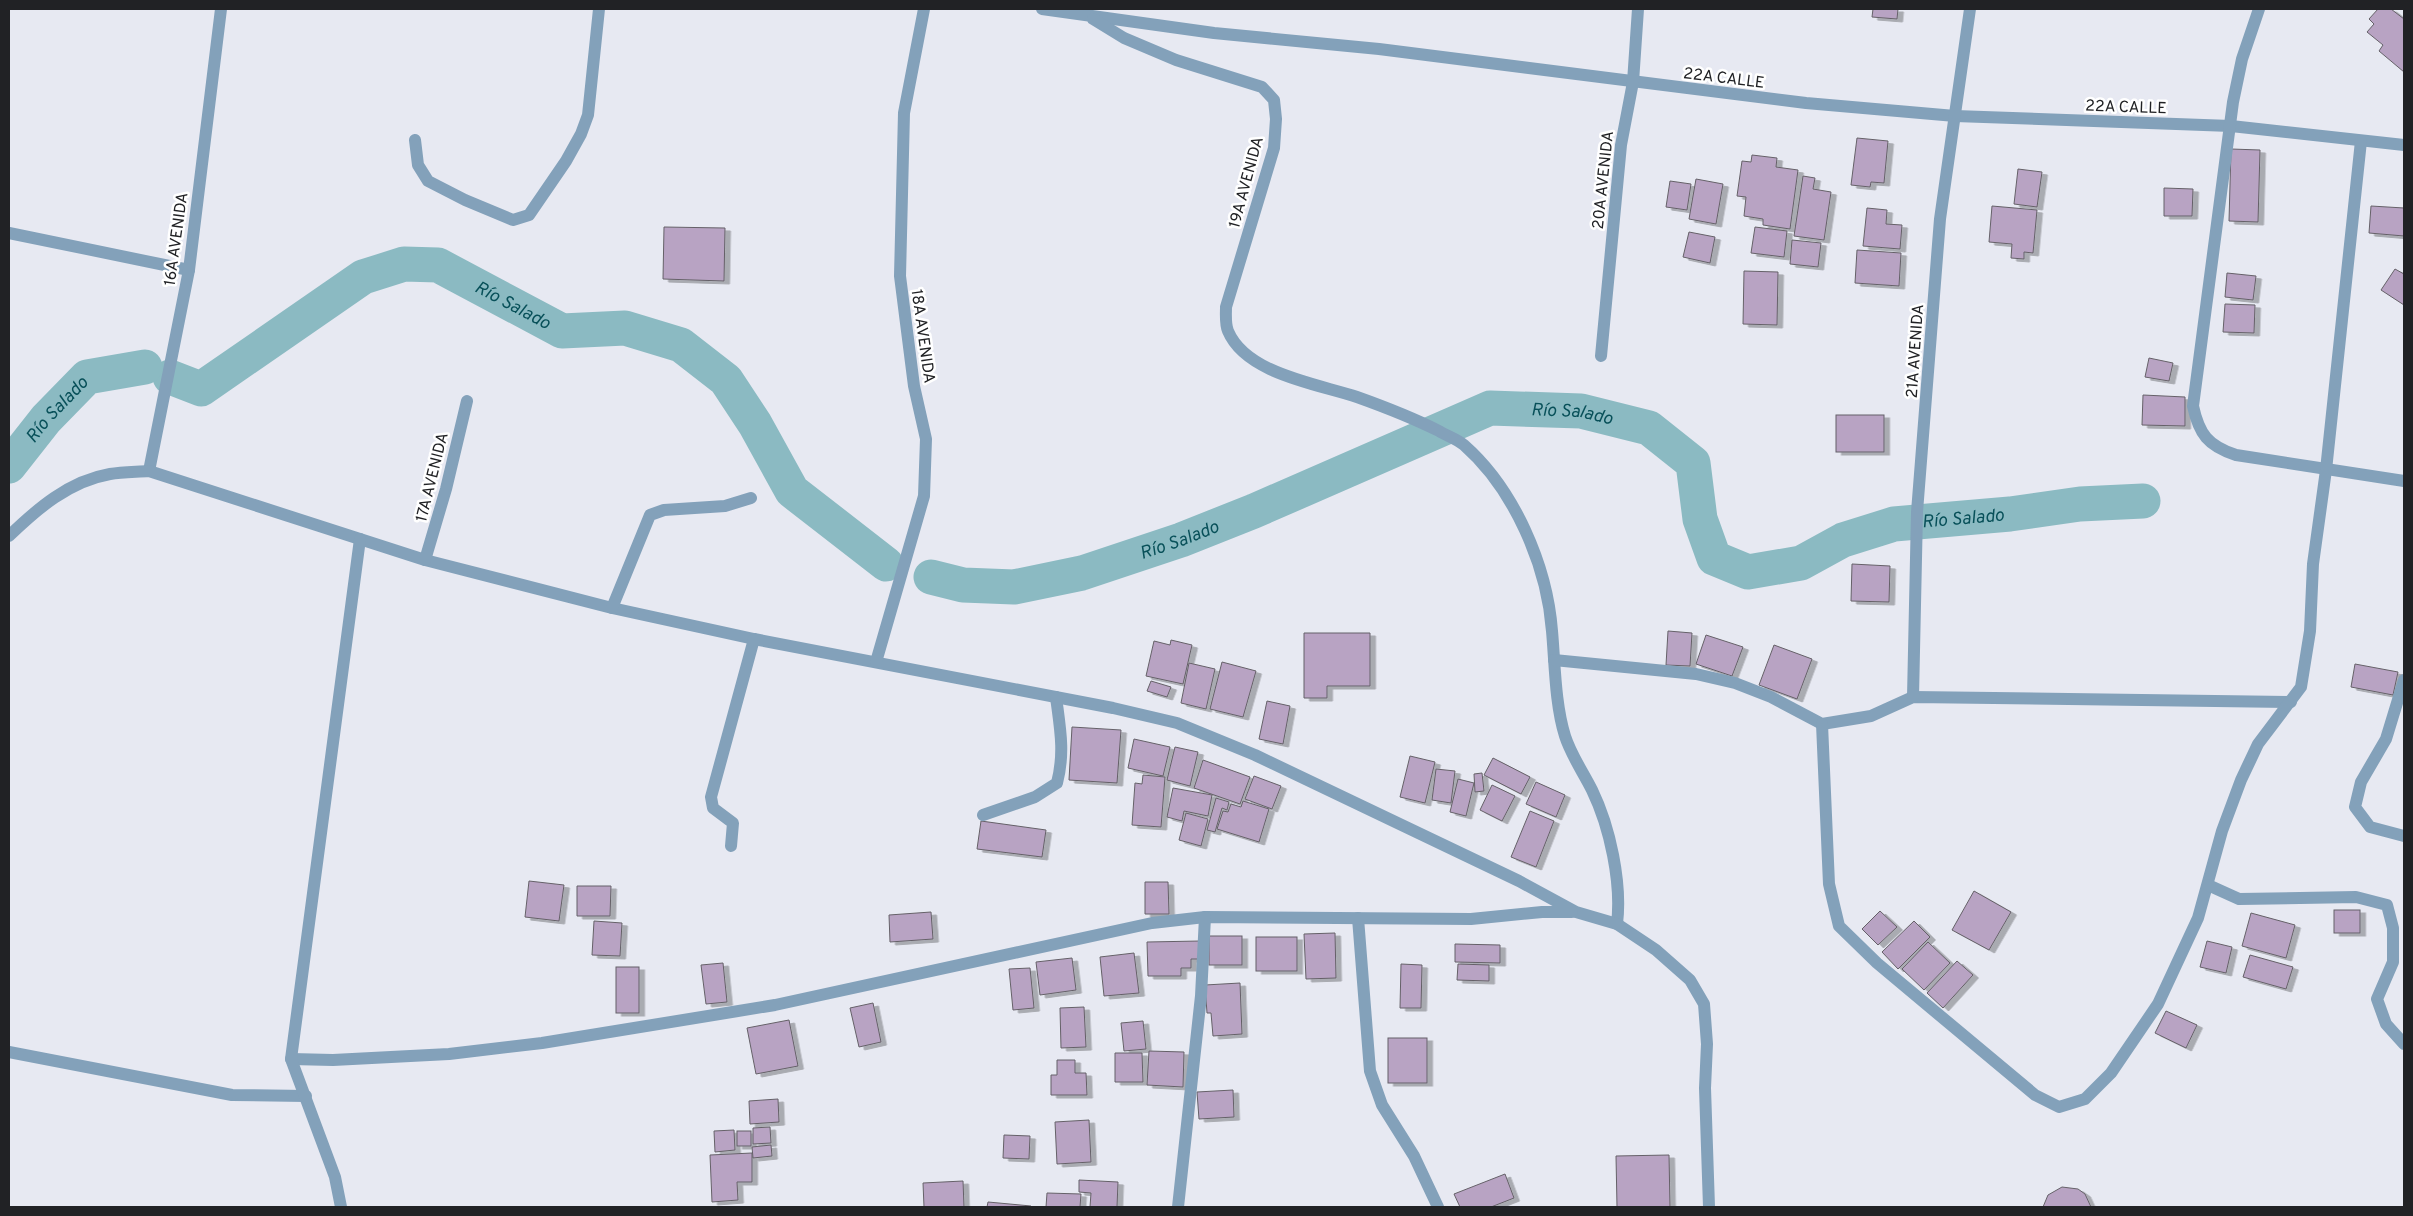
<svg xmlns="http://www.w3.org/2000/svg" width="2413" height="1216" font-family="Overpass,sans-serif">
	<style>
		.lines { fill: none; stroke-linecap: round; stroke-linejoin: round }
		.river { stroke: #8bbac2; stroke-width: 35 }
		.building { fill: #b8a3c3; stroke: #656168; filter: url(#shadow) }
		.minor { stroke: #83a1ba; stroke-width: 12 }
		.labels { text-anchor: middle; stroke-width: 5; stroke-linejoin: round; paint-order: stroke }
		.street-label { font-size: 16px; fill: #212225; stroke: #fff }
		.water-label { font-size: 18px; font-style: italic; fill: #085059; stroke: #fff }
	</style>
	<defs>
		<filter id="shadow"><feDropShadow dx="5.5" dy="3" stdDeviation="0" flood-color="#0004"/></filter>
	</defs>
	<rect width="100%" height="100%" fill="#e7e9f2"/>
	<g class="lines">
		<!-- river -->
		<g class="river">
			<path id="s1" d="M170,377L201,389L363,277L404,264L438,265L562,331L625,328L681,345L726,380L755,424L792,491L886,564"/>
			<path id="s2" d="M9,466L46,419L87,377L145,367"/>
			<path id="s3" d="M931,577L963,585L1014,587L1082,573L1181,540L1254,511L1490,408L1581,411L1649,428L1693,463L1700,519L1714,558L1748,572L1801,563L1843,540L1894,524L2010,514L2080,504L2143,501"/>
		</g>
	</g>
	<!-- building -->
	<g class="building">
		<polygon points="1873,9 1898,9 1897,19 1872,17"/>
		<polygon points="2378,9 2391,9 2404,19 2404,72 2379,51 2383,45 2367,32 2374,24 2369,19"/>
		<polygon points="1857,138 1888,141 1884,183 1871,182 1870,187 1851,185"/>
		<polygon points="2231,149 2260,150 2258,222 2229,221"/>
		<polygon points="1752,155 1777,158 1776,167 1798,170 1790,229 1763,225 1763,219 1744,216 1746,197 1737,196 1742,161 1751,162"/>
		<polygon points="2018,169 2042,172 2037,207 2014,204"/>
		<polygon points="1803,176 1815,178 1813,189 1831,192 1824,240 1794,236"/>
		<polygon points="1696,179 1723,184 1716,224 1689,219"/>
		<polygon points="1670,181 1691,184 1687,210 1666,207"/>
		<polygon points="2164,188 2193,189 2192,216 2164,216"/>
		<polygon points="1992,206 2037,210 2033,253 2024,252 2024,259 2011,258 2012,244 1989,242"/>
		<polygon points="2371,206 2404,208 2404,236 2369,233"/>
		<polygon points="1867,208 1887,210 1886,224 1902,225 1900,249 1863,246"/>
		<polygon points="664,227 725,228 724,281 663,279"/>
		<polygon points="1755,227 1787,231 1784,257 1751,253"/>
		<polygon points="1689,232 1715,237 1710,263 1683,257"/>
		<polygon points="1792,240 1821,243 1818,267 1790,264"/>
		<polygon points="1857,250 1901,253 1899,286 1855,283"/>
		<polygon points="2395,269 2404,274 2404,305 2381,290"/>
		<polygon points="1744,271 1778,272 1777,325 1743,324"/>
		<polygon points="2227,273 2256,276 2253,300 2225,297"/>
		<polygon points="2225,304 2255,305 2254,333 2223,332"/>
		<polygon points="2149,358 2173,363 2169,381 2145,377"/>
		<polygon points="2143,395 2185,397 2185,426 2142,425"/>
		<rect x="1836" y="415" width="48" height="37"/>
		<polygon points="1852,564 1890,566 1889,602 1851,601"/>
		<polygon points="1668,631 1692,633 1690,666 1666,665"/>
		<polygon points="1304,633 1370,633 1370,686 1327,686 1327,698 1304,698"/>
		<polygon points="1706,635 1743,647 1732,676 1696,664"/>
		<polygon points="1171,640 1192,645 1183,684 1146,676 1154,641 1170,645"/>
		<polygon points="1774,645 1812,659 1797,699 1759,685"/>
		<polygon points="1222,662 1256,671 1243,717 1210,709"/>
		<polygon points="1189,663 1215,669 1206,709 1181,703"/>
		<polygon points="2355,664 2398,672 2393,695 2351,687"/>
		<polygon points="1151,681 1171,687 1167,697 1147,691"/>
		<polygon points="1267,701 1290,706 1283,744 1259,739"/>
		<polygon points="1072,727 1121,730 1117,783 1069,780"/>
		<polygon points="1134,739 1170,747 1163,776 1128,768"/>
		<polygon points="1175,747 1198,752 1190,786 1167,780"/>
		<polygon points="1410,756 1435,762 1425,803 1400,797"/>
		<polygon points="1493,758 1530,777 1521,794 1484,775"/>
		<polygon points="1203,760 1250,777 1240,804 1194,788"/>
		<polygon points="1436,769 1455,771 1451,803 1432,800"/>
		<polygon points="1482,773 1484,791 1475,792 1474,774"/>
		<polygon points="1143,775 1165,777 1161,827 1132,825 1135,783 1142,784"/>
		<polygon points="1254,776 1281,786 1272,809 1245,799"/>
		<polygon points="1458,779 1474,783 1466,816 1450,812"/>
		<polygon points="1536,782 1565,795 1556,817 1526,804"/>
		<polygon points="1492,785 1515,796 1502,821 1480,810"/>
		<polygon points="1173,788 1212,795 1208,816 1184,811 1182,821 1167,817"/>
		<polygon points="1216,798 1229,802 1227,810 1222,808 1215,832 1207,830"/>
		<polygon points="1243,801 1269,809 1259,842 1217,829 1223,811 1228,812 1231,804 1241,807"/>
		<polygon points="1530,811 1554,821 1536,867 1511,857"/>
		<polygon points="1186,813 1208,819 1201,846 1179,840"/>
		<polygon points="981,821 1046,830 1042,857 977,849"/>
		<polygon points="529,881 564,885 559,921 525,917"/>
		<polygon points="1145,882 1168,882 1169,914 1145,914"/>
		<polygon points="577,886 611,886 610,916 577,916"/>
		<polygon points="1974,891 2011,912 1989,950 1952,930"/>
		<rect x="2334" y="910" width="26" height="23"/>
		<polygon points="1880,911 1897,927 1878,945 1862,929"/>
		<polygon points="931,912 933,939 890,942 889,915"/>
		<polygon points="2251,913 2295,925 2286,958 2242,946"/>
		<polygon points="594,921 622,923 620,956 592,955"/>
		<polygon points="1914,921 1930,937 1898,969 1882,952"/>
		<polygon points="1335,933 1336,978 1306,979 1304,934"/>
		<rect x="1209" y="936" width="33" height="29"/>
		<rect x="1256" y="937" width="41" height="34"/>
		<polygon points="1200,941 1200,959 1191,959 1191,968 1181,968 1181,976 1148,976 1147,942"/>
		<polygon points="2207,941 2232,947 2226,973 2200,967"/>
		<polygon points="1928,942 1950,963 1924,990 1902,969"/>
		<polygon points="1455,944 1500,945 1500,963 1455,962"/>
		<polygon points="1134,953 1139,993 1104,996 1100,957"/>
		<polygon points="2250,955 2293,967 2286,989 2243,977"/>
		<polygon points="1072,958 1076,990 1040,995 1036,962"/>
		<polygon points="1957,961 1973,975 1943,1008 1927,993"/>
		<polygon points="723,963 727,1002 706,1004 701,965"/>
		<polygon points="1401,964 1422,965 1421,1008 1400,1008"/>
		<polygon points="1458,964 1489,965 1489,981 1457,980"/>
		<rect x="616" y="967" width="23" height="46"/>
		<polygon points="1030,968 1034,1008 1013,1010 1009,969"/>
		<polygon points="1240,983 1242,1034 1213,1036 1211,1013 1207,1013 1205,985"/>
		<polygon points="873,1003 881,1042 859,1047 850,1008"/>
		<polygon points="1084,1007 1086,1047 1061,1048 1060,1008"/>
		<polygon points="2166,1011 2197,1025 2186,1048 2155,1033"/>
		<polygon points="789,1020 798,1066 756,1074 747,1028"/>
		<polygon points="1143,1021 1146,1049 1124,1051 1121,1023"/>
		<rect x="1388" y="1038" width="39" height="45"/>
		<polygon points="1149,1051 1184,1052 1183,1087 1147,1085"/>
		<polygon points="1115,1053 1142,1053 1143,1082 1115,1082"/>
		<polygon points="1057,1060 1075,1060 1075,1073 1086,1073 1087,1095 1051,1095 1051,1075 1057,1075"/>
		<polygon points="1233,1090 1234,1117 1199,1119 1197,1092"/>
		<polygon points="778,1099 779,1122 750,1124 749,1101"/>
		<polygon points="1089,1120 1091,1162 1057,1164 1055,1122"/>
		<polygon points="770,1127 771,1143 753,1144 753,1128"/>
		<polygon points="734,1130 735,1150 715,1152 714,1131"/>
		<rect x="737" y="1131" width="14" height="15"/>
		<polygon points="1004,1135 1030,1136 1029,1159 1003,1158"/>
		<polygon points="771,1145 772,1156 753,1158 752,1147"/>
		<polygon points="752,1153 752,1182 737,1182 738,1200 712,1202 710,1155"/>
		<polygon points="1669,1155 1670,1207 1617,1207 1616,1156"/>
		<polygon points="1505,1174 1514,1198 1491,1207 1460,1207 1454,1194"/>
		<polygon points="1079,1180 1118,1182 1117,1207 1090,1207 1091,1193 1079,1192"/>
		<polygon points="963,1181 964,1207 924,1207 923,1183"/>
		<polygon points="2062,1187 2078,1189 2085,1194 2091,1207 2043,1207 2048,1195"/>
		<polygon points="1047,1193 1081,1194 1080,1207 1046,1207"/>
		<polygon points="988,1202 1031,1206 1031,1207 987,1207"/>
	</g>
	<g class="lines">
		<!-- minor -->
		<g class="minor">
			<polyline points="1042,9 1214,33 1379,49 1806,103 1955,116 2231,126 2404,145"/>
			<path d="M2259,9L2242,59L2233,102L2193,406C2199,434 2208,446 2236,455L2404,481"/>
			<path d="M1093,19L1124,38L1176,60L1262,87L1274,100L1276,119L1274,148L1226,307C1226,314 1225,324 1228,331C1246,374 1318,384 1357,397C1385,407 1413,418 1439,431C1447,436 1457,439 1464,445C1514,489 1547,565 1552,631C1555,664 1555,704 1565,736C1571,755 1583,772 1592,790C1610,827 1622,883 1617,924"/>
			<polyline points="415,140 418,165 428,181 465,200 513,220 529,215 566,161 581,134 588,115 599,9"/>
			<polyline points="9,233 189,270"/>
			<polyline points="1601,356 1621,145 1633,82 1638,9"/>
			<polyline points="149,471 189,270 221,9"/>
			<path d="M9,536C37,509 69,481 110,474C122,472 136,472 149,471L425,560L612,608L754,639L1113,708L1177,723L1255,755L1519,881L1576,912L1617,924L1656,950L1690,980L1704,1004L1707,1044L1705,1088L1709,1207"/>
			<polyline points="425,560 446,489 467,401"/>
			<polyline points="612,608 650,515 664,510 725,506 751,498"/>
			<polyline points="1554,660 1696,674 1735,683 1771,697 1822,724 1871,716 1913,697 2291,702"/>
			<polyline points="876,662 924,496 926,439 914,386 900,276 904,113 924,9"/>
			<polyline points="2404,680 2386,739 2361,782 2355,807 2370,827 2404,836"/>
			<polyline points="1913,697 1917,512 1940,219 1970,9"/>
			<polyline points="1822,724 1829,884 1839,926 1877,963 2035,1095 2059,1107 2085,1099 2111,1073 2158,1004 2198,918 2222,831 2241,780 2258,744 2301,687 2310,631 2313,564 2326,470 2361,141"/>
			<path d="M983,815L1035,797L1057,783C1065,752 1060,728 1056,697"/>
			<polyline points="731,846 733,823 713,808 711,797 754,639"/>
			<polyline points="2208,885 2239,899 2356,897 2387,905 2393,928 2393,962 2377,999 2386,1024 2404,1044"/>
			<polyline points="1358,918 1370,1071 1382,1105 1414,1156 1438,1207"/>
			<polyline points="9,1052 232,1095 306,1096"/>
			<polyline points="291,1059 333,1060 449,1054 542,1043 775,1005 1152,923 1205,917 1471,919 1542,912 1572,912"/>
			<polyline points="341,1207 335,1177 291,1059 360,539"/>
			<polyline points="1178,1207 1201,996 1205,917"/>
		</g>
	</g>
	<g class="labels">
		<!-- street labels -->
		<g class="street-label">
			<text transform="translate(1724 77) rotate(7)" y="6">22A CALLE</text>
			<text transform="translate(2126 106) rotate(2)" y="6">22A CALLE</text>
			<text transform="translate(1602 180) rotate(-84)" y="6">20A AVENIDA</text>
			<text transform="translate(1245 182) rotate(-75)" y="6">19A AVENIDA</text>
			<text transform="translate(175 239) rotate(-82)" y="6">16A AVENIDA</text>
			<text transform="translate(924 336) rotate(82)" y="6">18A AVENIDA</text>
			<text transform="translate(1914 351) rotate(-86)" y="6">21A AVENIDA</text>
			<text transform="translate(431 477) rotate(-76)" y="6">17A AVENIDA</text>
		</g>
		<!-- water labels -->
		<g class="water-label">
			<text dy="6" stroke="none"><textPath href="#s1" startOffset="392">Río Salado</textPath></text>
			<text dy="6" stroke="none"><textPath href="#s2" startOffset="74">Río Salado</textPath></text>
			<text dy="6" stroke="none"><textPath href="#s3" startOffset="676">Río Salado</textPath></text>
			<text dy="6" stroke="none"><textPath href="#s3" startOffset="1170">Río Salado</textPath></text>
			<text dy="6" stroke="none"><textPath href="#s3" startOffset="256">Río Salado</textPath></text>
		</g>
	</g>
	<!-- border -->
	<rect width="2413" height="1216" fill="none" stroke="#212225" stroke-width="20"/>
</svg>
